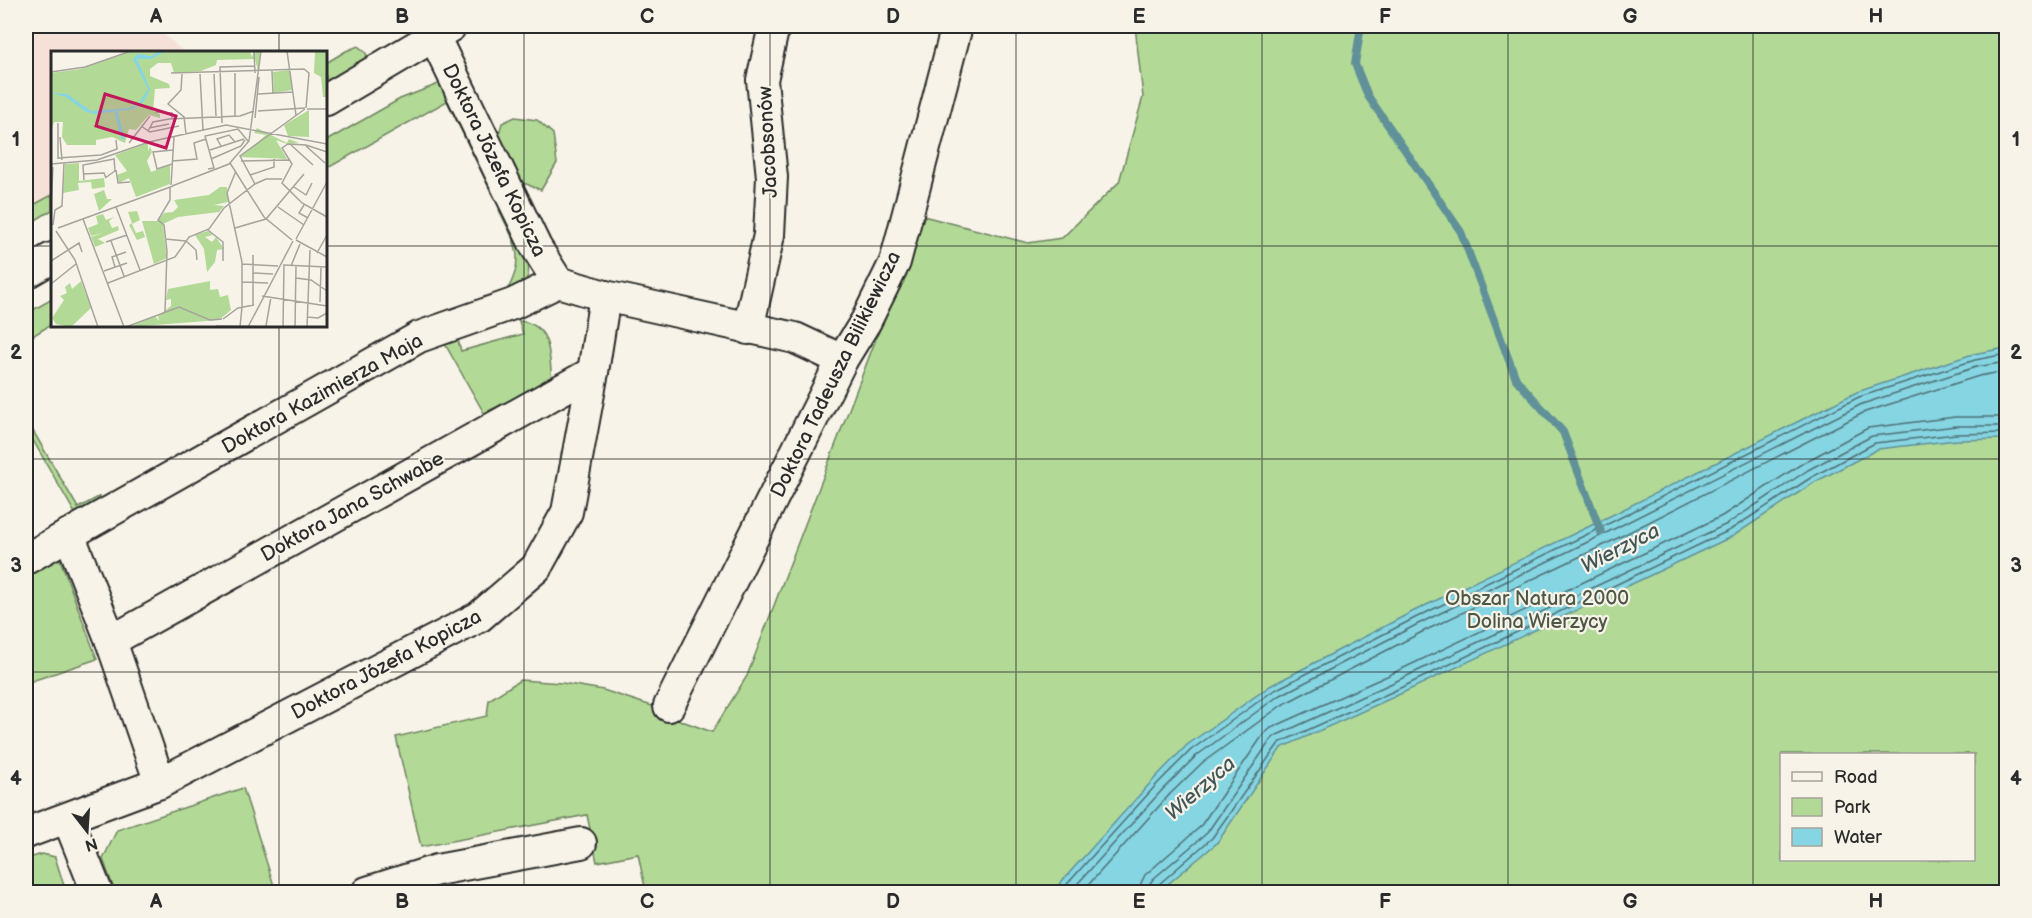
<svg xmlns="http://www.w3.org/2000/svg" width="2032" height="918" font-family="'Balsamiq Sans',sans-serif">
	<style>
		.built { fill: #f6e1d8 }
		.green { fill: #b2da96; stroke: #6e8260; stroke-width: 1.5; fill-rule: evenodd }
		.water { fill: #85d5e2; stroke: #619199; stroke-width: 1.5 }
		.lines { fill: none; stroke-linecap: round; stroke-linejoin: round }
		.shore { stroke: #4f6f74; stroke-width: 1.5 }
		.stream { stroke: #619199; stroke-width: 8 }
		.minor-casing { stroke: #2b2b2b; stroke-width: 34 }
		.minor { stroke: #f7f3e8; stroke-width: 30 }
		.grid { fill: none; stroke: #2b2b2b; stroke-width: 1.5; stroke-opacity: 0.55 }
		.labels { text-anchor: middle; stroke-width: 4.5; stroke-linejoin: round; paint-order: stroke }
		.street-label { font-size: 20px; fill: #2b2b2b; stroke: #f7f3e8 }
		.park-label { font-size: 20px; fill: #4d5746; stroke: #f7f3e8 }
		.water-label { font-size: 21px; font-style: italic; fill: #425659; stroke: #f7f3e8 }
		.inset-river { fill: none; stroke: #85d5e2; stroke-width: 3 }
		.inset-road { fill: none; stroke: #a5a39c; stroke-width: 1.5 }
		.view { fill: #c2185b; fill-opacity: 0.15; stroke: #c2185b; stroke-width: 3 }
		.inset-edge { fill: none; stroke: #2b2b2b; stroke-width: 3 }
		.neatline { fill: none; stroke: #2b2b2b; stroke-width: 2 }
		.grid-label { font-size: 20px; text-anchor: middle; font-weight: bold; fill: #2b2b2b }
	</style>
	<rect width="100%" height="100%" fill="#f7f3e8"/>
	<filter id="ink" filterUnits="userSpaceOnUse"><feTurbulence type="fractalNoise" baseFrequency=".0167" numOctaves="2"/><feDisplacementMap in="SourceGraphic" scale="12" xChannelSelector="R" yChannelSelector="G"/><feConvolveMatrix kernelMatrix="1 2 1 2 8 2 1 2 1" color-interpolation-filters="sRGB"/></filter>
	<g filter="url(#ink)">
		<!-- built -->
		<polygon class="built" points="26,26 154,26 184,52 52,52 52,200 26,214"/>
		<!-- green -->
		<g class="green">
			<path d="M1135,26H2006V892H646L638,854L597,862L587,815L421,847L396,737L487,716L489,700L520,680L562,683L603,690L655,707L671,717L712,732L747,676L923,216L1028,243L1062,238L1119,182L1143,97ZM1782,754H1974V860H1782Z"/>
			<polygon points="358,46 365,52 368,57 366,61 326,85 326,63 346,51"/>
			<polygon points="441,83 497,196 494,198 447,101 326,169 326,141 400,99"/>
			<polygon points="515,117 537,120 553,134 557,163 541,190 521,182 498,137 502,123"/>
			<polygon points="52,195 52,210 26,226 26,209"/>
			<path d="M503,208C511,224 535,261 527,278C524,286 518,291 512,295L508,289C526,256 514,241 499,210Z"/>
			<polygon points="52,299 52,324 26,340 26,314"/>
			<path d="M519,321C552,324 549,355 552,380L484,413L445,344L458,340L461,351L523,334Z"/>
			<polygon points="26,419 78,508 100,496 99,503 76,515 26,428"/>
			<polygon points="58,554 97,659 26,683 26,573"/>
			<polygon points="243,788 276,892 115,892 103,859 117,830"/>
			<polygon points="42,854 55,857 66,892 26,892 26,859"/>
		</g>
		<!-- water -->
		<polygon class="water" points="2006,348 2006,439 1957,440 1878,449 1815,482 1733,536 1396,696 1281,748 1217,843 1162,889 1161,892 1052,892 1154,779 1187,745 1270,686 1412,612 1590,526 1857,392 1973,354"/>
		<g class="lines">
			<!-- shore -->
			<g class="shore">
				<polyline points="1060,892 1158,783 1191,750 1273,691 1415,618 1592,532 1859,397 1975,360 2006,354"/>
				<polyline points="1070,892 1164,788 1196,756 1277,697 1418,624 1596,538 1862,404 1976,367 2006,362"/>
				<polyline points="1082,892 1170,794 1202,763 1282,705 1422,632 1600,547 1865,412 1979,376 2006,371"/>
				<polyline points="1139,892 1141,883 1145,875 1200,827 1263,735 1271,728 1387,676 1722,516 1803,463 1868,428 1955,417 2006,417"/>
				<polyline points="1148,892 1149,885 1153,879 1207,833 1270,741 1275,736 1390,684 1727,524 1808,470 1872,436 1956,426 2006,426"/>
				<polyline points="1156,892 1158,885 1212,838 1279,743 1394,691 1730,530 1812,477 1875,443 1956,434 2006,433"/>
			</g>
			<!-- stream -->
			<polyline class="stream" points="1356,26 1360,32 1355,64 1368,96 1461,232 1516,379 1563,432 1601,532"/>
			<!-- minor casing -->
			<g class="minor-casing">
				<g id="minor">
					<polyline points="434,36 536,247 558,282"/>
					<polyline points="326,100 451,26"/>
					<polyline points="26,273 52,258"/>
					<polyline points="748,329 769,235 772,177 762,80 774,26"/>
					<polyline points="69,534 111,641 160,783"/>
					<polyline points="26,559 419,337 513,304 558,282 605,296 795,338 842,360"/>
					<polyline points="111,641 593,372"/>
					<polyline points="669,706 842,360 866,321 895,262 957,26"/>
					<polyline points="68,819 97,892"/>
					<polyline points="26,833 160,783 479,617 536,568 567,512 593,372 605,296"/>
					<polyline points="367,892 437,870 581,843"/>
				</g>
			</g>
			<!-- minor -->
			<use href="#minor" class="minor"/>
		</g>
	</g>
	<!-- grid -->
	<path class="grid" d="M279,26V52M524,26V892M770,26V892M1016,26V892M1262,26V892M1508,26V892M1753,26V892M26,246H52M326,246H2006M279,326V892M26,459H2006M26,672H2006"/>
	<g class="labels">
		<!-- street labels -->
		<g class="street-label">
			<text transform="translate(767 142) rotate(-93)" y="7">Jacobsonów</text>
			<text transform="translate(495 160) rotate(64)" y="7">Doktora Józefa Kopicza</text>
			<text transform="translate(835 374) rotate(-64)" y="7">Doktora Tadeusza Bilikiewicza</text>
			<text transform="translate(322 393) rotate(-29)" y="7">Doktora Kazimierza Maja</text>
			<text transform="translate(352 506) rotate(-29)" y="7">Doktora Jana Schwabe</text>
			<text transform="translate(386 664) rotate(-28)" y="7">Doktora Józefa Kopicza</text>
		</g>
		<!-- park labels -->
		<g class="park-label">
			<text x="1537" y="605">Obszar Natura 2000<tspan x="1537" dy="23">Dolina Wierzycy</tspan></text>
		</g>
		<!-- water labels -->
		<g class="water-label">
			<text transform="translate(1620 548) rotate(-27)" y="7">Wierzyca</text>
			<text transform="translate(1200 788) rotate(-41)" y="7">Wierzyca</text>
		</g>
	</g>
	<!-- overview -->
	<g transform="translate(51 51)">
		<rect width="276" height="276" fill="#f7f3e8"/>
		<path d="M81,0H199L201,6L203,0H210L207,20L204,8L166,9L165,14L150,20L123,22L120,12H107L99,18V25L118,33L119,37L104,38L102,60L109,63V67L98,64L85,79L78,78L74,92L61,86L45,89V94H16L11,86L12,71H3L0,80V22L29,18ZM264,0H276V46H272L270,26L263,22ZM239,19L241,39L223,42L222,21ZM258,59V86L237,85L233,74ZM206,77L236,92L238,88L248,92L236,93L225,89L236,108L189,106L215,84L203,82ZM97,92V100L99,95L101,101L96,110L100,121L119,114V133L85,146L78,127L68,132L66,124L76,120L64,104ZM28,112V130L53,127L54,136L41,138L40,131L27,132L28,139L12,142L14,113ZM169,136H176L177,151L163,154L173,155L168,161L127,166L112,173L116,207L103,213L91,170H106L113,162L122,161L127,156L123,149L158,144ZM53,139L56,148H61L48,160L43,143ZM86,160L89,169L81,173L85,182L92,180L94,186L86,189L78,174L81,172L77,161ZM52,163L55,169L63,166L58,170L61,177L67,175L68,179L47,188L54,192L44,196L40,186L51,182L40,185L37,177L47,173L45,165ZM157,180L162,184L154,186L161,191L165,186L173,198L166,199L164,211L156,221L153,198L144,184ZM30,230L40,257L20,276L5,273L1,267L13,249L9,245L16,242L14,236L19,232L21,238ZM159,230V239L167,238L169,246L177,244L180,259L168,269L79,276L104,265L108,270L107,265L120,255V248L115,249L117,238Z" fill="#b2da96"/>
		<path d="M107,0H115L100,8H86L99,38L93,50L82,58L44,63L35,61L15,46L0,42L16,43L40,60L79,57L88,52L97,38L82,8L86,3L101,5Z" fill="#85d5e2"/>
		<path class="inset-river" d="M65,61L72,88"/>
		<path class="inset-road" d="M203,0L204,22M236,0L245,64M221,20L222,42M0,21L34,16L80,0M120,22L253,18L258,22L255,57M131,23L130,39L117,53L133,66L135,83M149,23L152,79M163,23L165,65M207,43L242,41M256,58H276M207,60L254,57M104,61L121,62V68M184,65V22M204,67L208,26M171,72L169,16L204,15M90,75L99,81L128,75M98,77L118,73M97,80L102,71L118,68L189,65L203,60M9,86L11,109M78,92L99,65M240,94L262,114M170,95L166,88L178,84L184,91M255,95L274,112M159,99L193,88M276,101L255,94L237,93L231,97L241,113L231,132L251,152L276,166M7,107L50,104L66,98L65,89M7,108V72M160,108L190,95L194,89M121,110L146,108L143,92L155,88M190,110L239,109M179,112L213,166L241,189M0,113L46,109L98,91L175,74L276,93M121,113L106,118L102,101L122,99M157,118L163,117L154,85L187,78L197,90M65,119L67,132L79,131M185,120L176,142L191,211V256M32,123L53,122L55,127M199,124L223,116V108M147,125L178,113L198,90L210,0M54,127L64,120L63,107M33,129L32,114L63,108M204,133L189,105L254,58M120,134L123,86M121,135L147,125M243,136L255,144L261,132M253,154L248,162L257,167M0,155L2,116M65,156L89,219M227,156L253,174M32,168L73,276M2,174L4,159L11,155L13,112M7,177L122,135M184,177L215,168L253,123M157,179L172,191V210M5,180L24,209L47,276M114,188L135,190L145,199L146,209M245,188L276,131M245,189L276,206M60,190L73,225M55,191L76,184M266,202L276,184M0,210L28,192L31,201M191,213L227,215M232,214L276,216M240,215L249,193M64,216L61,206L75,201M53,220L76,212M202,222L222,223M245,227L260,229L276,240M191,231L217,232M57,232L124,206L138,186L158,178L173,157L204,133L215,128H231M0,233L25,213M211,245L276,255M269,251L270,216M202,254V204M114,261L116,200L113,174L107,169L119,149V137M256,266L267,267L276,262M172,268L187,257L203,254M165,275L241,276M215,275L220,246M75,276L128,256L159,269L171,268M189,276L191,256M197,276L242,190M232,276L233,214M244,276L245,215M256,276L259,199"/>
		<path class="view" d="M54,43L125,65L115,97L45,75Z"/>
		<rect width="276" height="276" class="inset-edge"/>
	</g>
	<!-- margin -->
	<rect width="2032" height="918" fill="none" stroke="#f7f3e8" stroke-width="66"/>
	<!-- legend -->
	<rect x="1780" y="753" width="195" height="108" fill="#f7f3e8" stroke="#a5a39c" stroke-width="1.5"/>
	<rect x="1792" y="772" width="30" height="9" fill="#f7f3e8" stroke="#a5a39c" stroke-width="1.5"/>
	<text x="1834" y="783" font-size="18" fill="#2b2b2b">Road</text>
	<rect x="1792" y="798" width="30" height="18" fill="#b2da96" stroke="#a5a39c" stroke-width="1.5"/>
	<text x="1834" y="813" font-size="18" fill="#2b2b2b">Park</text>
	<rect x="1792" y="828" width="30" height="18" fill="#85d5e2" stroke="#a5a39c" stroke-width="1.5"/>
	<text x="1834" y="843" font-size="18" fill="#2b2b2b">Water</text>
	<!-- north arrow -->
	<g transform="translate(87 831) rotate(163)" stroke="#f7f3e8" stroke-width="4.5" paint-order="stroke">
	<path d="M0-4.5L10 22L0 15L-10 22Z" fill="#2b2b2b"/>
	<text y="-9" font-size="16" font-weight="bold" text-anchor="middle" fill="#2b2b2b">N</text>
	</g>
	<rect x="33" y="33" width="1966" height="852" class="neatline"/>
	<g class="grid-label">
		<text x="156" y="23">A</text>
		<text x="402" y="23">B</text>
		<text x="647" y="23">C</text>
		<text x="893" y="23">D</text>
		<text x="1139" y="23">E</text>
		<text x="1385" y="23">F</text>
		<text x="1630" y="23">G</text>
		<text x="1876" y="23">H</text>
		<text x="16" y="146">1</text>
		<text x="2016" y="146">1</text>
		<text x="16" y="359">2</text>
		<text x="2016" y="359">2</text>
		<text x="16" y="572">3</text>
		<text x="2016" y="572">3</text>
		<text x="16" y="785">4</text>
		<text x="2016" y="785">4</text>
		<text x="156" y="908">A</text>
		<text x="402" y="908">B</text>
		<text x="647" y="908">C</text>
		<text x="893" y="908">D</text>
		<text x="1139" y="908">E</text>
		<text x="1385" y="908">F</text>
		<text x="1630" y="908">G</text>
		<text x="1876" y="908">H</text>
	</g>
</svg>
